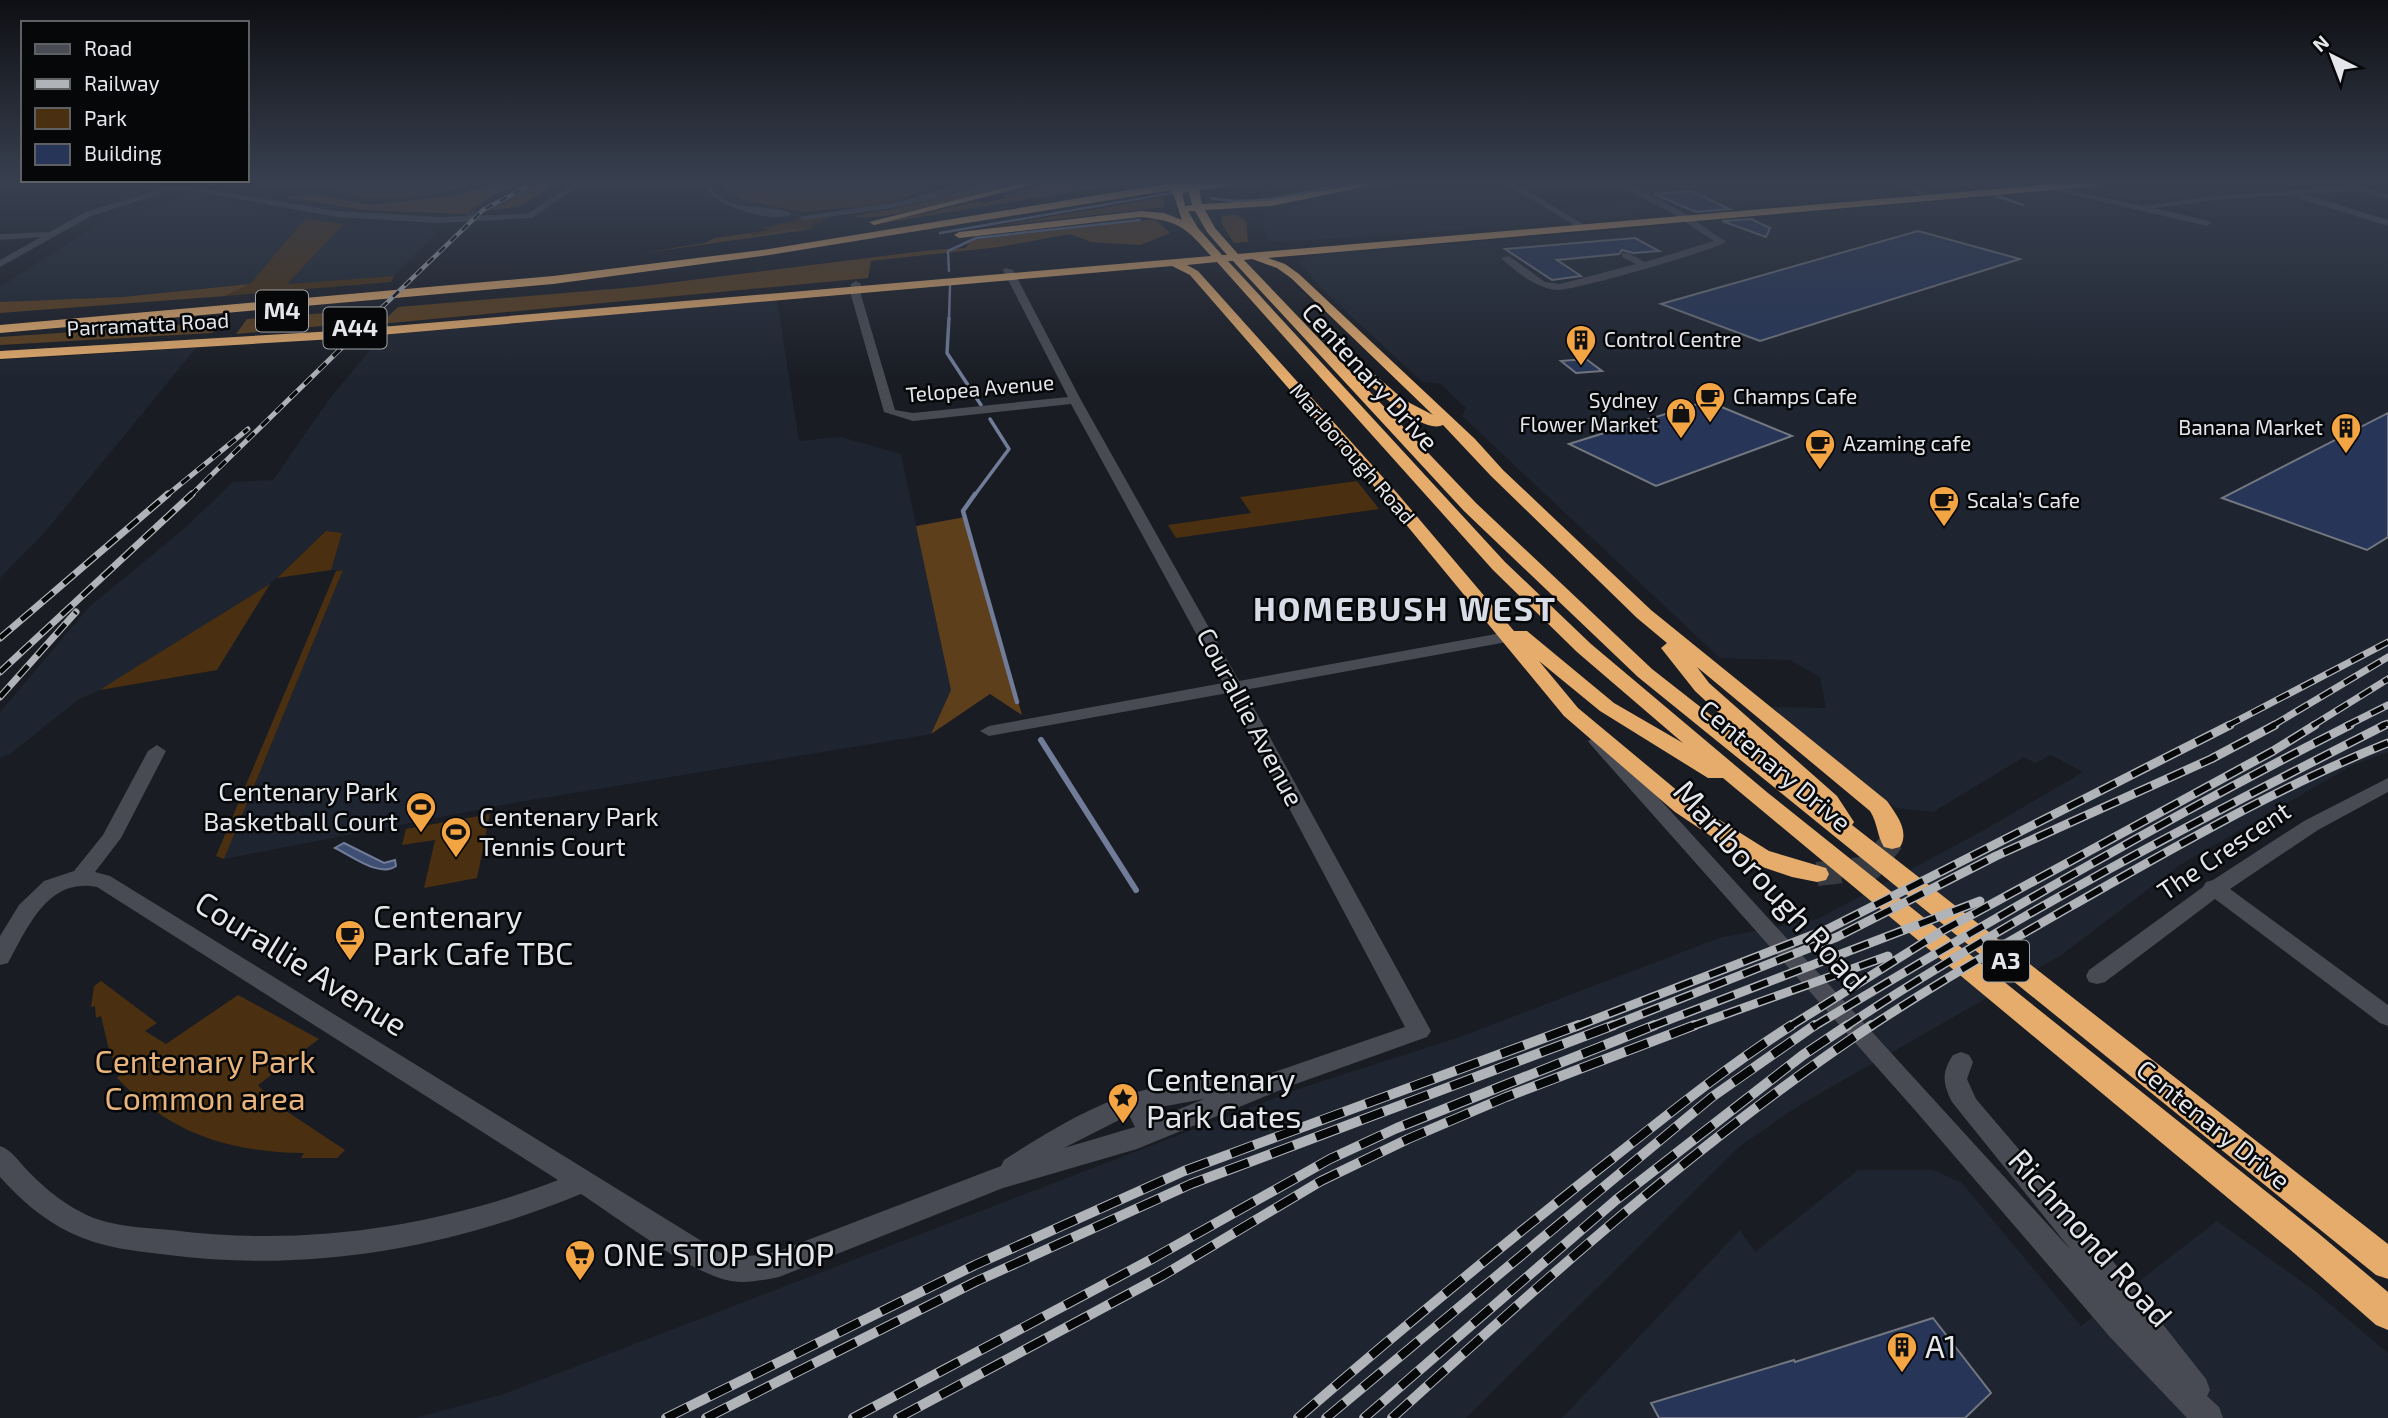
<svg xmlns="http://www.w3.org/2000/svg" width="2388" height="1418" font-family="'Exo 2',sans-serif">
	<style>
		.built { fill: #1f2530 }
		.green { fill: #4a3010 }
		.forest { fill: #5d3f1c }
		.water { fill: #3f4f74; stroke: #707c98; stroke-width: 2 }
		.lines { fill: none; stroke-linecap: round; stroke-linejoin: round }
		.stream-far3 { stroke: #707c98; stroke-width: 2.5 }
		.stream-far2 { stroke: #707c98; stroke-width: 3.5 }
		.stream-far1 { stroke: #707c98; stroke-width: 4.5 }
		.stream { stroke: #707c98; stroke-width: 6 }
		.building { fill: #263558; stroke: #73777f; stroke-width: 2 }
		.minor-tunnel { stroke: #373a41; stroke-width: 9; stroke-dasharray: 9 4.5; stroke-linecap: butt }
		.highway-tunnel { stroke: #373a41; stroke-width: 24; stroke-dasharray: 24 12; stroke-linecap: butt }
		.minor { fill: #484b53; fill-rule: evenodd }
		.highway { fill: #e6ac6c; fill-rule: evenodd }
		.rail-far4-casing { stroke: #b0b3b8; stroke-width: 4.5 }
		.rail-far3-casing { stroke: #b0b3b8; stroke-width: 5 }
		.rail-far2-casing { stroke: #b0b3b8; stroke-width: 7 }
		.rail-far1-casing { stroke: #b0b3b8; stroke-width: 9 }
		.rail-casing { stroke: #b0b3b8; stroke-width: 10 }
		.rail-far4 { stroke: #060709; stroke-width: 2.5; stroke-dasharray: 8; stroke-linecap: butt }
		.rail-far3 { stroke: #060709; stroke-width: 3.5; stroke-dasharray: 10; stroke-linecap: butt }
		.rail-far2 { stroke: #060709; stroke-width: 4.5; stroke-dasharray: 14; stroke-linecap: butt }
		.rail-far1 { stroke: #060709; stroke-width: 6; stroke-dasharray: 18; stroke-linecap: butt }
		.rail { stroke: #060709; stroke-width: 8; stroke-dasharray: 24; stroke-linecap: butt }
		.labels { text-anchor: middle; stroke-width: 5; stroke-linejoin: round; paint-order: stroke }
		.far-street-label { font-size: 21px; fill: #e4e6eb; stroke: #060709 }
		.far-poi-label { font-size: 21px; fill: #e4e6eb; stroke: #060709; text-anchor: start }
		.shield { fill: #060709; stroke: #a1a3a7; stroke-width: 2 }
		.shield-label { font-size: 24px; font-weight: bold; fill: #e4e6eb }
		.street-label { font-size: 26px; fill: #e4e6eb; stroke: #060709 }
		.poi-label { font-size: 26px; fill: #e4e6eb; stroke: #060709; text-anchor: end }
		.near-street-label { font-size: 32px; fill: #e4e6eb; stroke: #060709 }
		.near-poi-label { font-size: 32px; fill: #e4e6eb; stroke: #060709; text-anchor: start }
		.near-park-label { font-size: 32px; fill: #e8b47c; stroke: #060709 }
		.district-label { font-size: 33px; font-weight: bold; letter-spacing: 2px; fill: #d8dce6; stroke: #060709 }
	</style>
	<rect width="100%" height="100%" fill="#191c23"/>
	<!-- built -->
	<g class="built">
		<polygon points="1458,183 1517,183 1504,185 1568,222 1280,242 1269,240 1261,221 1268,214 1279,210 1334,199"/>
		<polygon points="1629,183 1886,183 1909,192 1688,212"/>
		<polygon points="2145,183 2255,183 2285,192 2136,202 2080,188"/>
		<polygon points="2045,191 2195,224 2210,219 2170,205 2298,196 2388,225 2388,752 2353,765 2180,865 2060,956 1800,1105 1740,1146 1466,1418 415,1418 504,1394 1304,1087 1457,1038 1719,938 1818,919 1984,830 2083,772 2051,755 2035,763 2024,757 1933,812 1897,808 1883,800 1772,707 1826,708 1820,677 1790,660 1720,658 1462,416 1466,408 1441,384 1422,382 1320,287 1299,262 1305,257 1321,254 1683,225"/>
		<polygon points="195,195 305,219 250,284 122,297 0,302 0,287 107,218"/>
		<polygon points="1639,201 1664,213 1582,221 1558,208"/>
		<polygon points="428,223 435,234 394,276 286,284 344,224"/>
		<polygon points="777,300 799,441 841,437 901,454 951,690 931,734 507,804 224,859 343,570 331,570 342,534 326,531 270,584 100,690 78,700 10,754 0,758 0,712 89,607 185,528 233,482 273,480 330,398 383,335"/>
		<polygon points="196,348 44,533 0,578 0,360"/>
		<polygon points="1858,1170 1933,1170 1962,1183 2081,1326 2217,1221 2311,1288 2388,1353 2388,1418 1562,1418 1740,1230 1755,1252"/>
	</g>
	<!-- green -->
	<g class="green">
		<path d="M330,183H481C451,193 350,212 330,183Z"/>
		<polygon points="725,183 929,183 930,188 902,199 874,205 802,212 743,200 726,190"/>
		<polygon points="830,212 837,213 816,225 818,220 825,217 812,223 813,228 806,230 751,236 750,233 769,230 763,228"/>
		<polygon points="305,219 344,224 287,284 394,276 391,282 225,296 250,284"/>
		<polygon points="1357,481 1379,509 1176,538 1168,525 1251,513 1240,497"/>
		<polygon points="326,531 342,533 331,570 277,578"/>
		<polygon points="343,570 224,859 216,856 336,571"/>
		<polygon points="270,584 217,670 100,690 117,679"/>
		<polygon points="490,814 477,878 424,888 435,840 402,845 406,829"/>
		<path d="M101,981L157,1023L145,1031L166,1044L238,995L319,1039L258,1085L274,1103L345,1150L337,1158H301L304,1153C227,1152 170,1133 117,1078L121,1074L110,1054L101,1016L96,1018L95,1006L91,1007L94,986Z"/>
	</g>
	<!-- forest -->
	<g class="forest">
		<polygon points="496,183 523,183 494,195 465,214 364,210 287,197 316,195 371,205 452,196"/>
		<polygon points="541,183 558,183 521,206 488,211"/>
		<path d="M977,183H1015C985,191 877,225 853,216C894,209 940,202 977,183Z"/>
		<polygon points="1046,183 1127,183 867,226 978,201 985,203 1007,198 1003,196"/>
		<polygon points="1165,197 1164,207 990,227"/>
		<polygon points="1234,214 1246,221 1248,242 1234,243 1222,224 1221,217"/>
		<polygon points="1155,219 1170,233 1140,245 1092,242 1070,234 999,247 871,261 868,278 380,324 398,307 635,287 931,250 965,248 972,240 980,239"/>
		<polygon points="792,229 806,230 637,254 705,243 715,238 750,233 752,236"/>
		<polygon points="250,284 225,296 0,313 0,302 122,297"/>
		<polygon points="351,311 343,324 236,334 247,319"/>
		<polygon points="220,322 212,333 0,345 0,337"/>
		<polygon points="965,517 1022,715 990,694 931,734 951,690 916,526"/>
	</g>
	<!-- water -->
	<path class="water" d="M344,843L384,863L395,860L396,866C380,878 352,856 335,848Z"/>
	<g class="lines">
		<!-- stream-far3 -->
		<g class="stream-far3">
			<polyline points="1962,183 1974,187"/>
			<polyline points="1209,188 1247,183"/>
			<polyline points="1997,196 2023,205"/>
			<path d="M1211,198C1254,207 1303,193 1345,183"/>
			<polyline points="940,233 1178,192"/>
			<polyline points="949,271 948,251 976,238 1140,220"/>
			<polyline points="949,319 950,286"/>
		</g>
		<!-- stream-far2 -->
		<g class="stream-far2">
			<polyline points="949,318 947,353 981,405"/>
			<polyline points="974,496 1009,449 990,419"/>
		</g>
		<!-- stream-far1 -->
		<polyline class="stream-far1" points="975,494 963,511 1017,702"/>
		<!-- stream -->
		<polyline class="stream" points="1041,740 1136,890"/>
	</g>
	<!-- building -->
	<g class="building">
		<polygon points="1691,191 1730,209 1696,212 1654,194"/>
		<polygon points="1751,219 1770,228 1766,237 1722,221"/>
		<polygon points="1918,231 2020,259 1760,341 1661,304"/>
		<polygon points="1635,238 1659,251 1633,253 1622,250 1619,254 1557,260 1581,276 1552,280 1505,249"/>
		<polygon points="1586,359 1602,371 1576,373 1561,361"/>
		<polygon points="1707,401 1792,436 1656,486 1569,444"/>
		<polygon points="2388,413 2388,537 2367,550 2222,498"/>
		<polygon points="1933,1318 1991,1393 1965,1418 1659,1418 1651,1403 1794,1360 1795,1362"/>
	</g>
	<g class="lines">
		<!-- minor-tunnel -->
		<polyline class="minor-tunnel" points="467,216 481,215"/>
		<!-- highway-tunnel -->
		<polyline class="highway-tunnel" points="1817,874 1871,868 1892,841"/>
		<!-- minor -->
		<g class="minor">
			<polygon points="70,183 194,187 337,211 438,217 527,214 574,183 583,183 532,218 438,223 337,217 194,191 158,190 161,194 91,216 0,267 0,260 41,237 0,240 0,234 50,232 85,212 158,190"/>
			<path d="M702,183H710C723,216 768,201 792,214C772,225 711,205 702,183Z"/>
			<path d="M961,183H971C941,206 843,214 803,220L799,217L902,201Z"/>
			<polygon points="1504,183 1514,183 1588,227 1581,229"/>
			<path d="M1615,183H1625L1681,211L1726,242C1712,251 1573,291 1557,290C1536,288 1516,272 1501,258L1509,256L1545,282L1560,284L1636,264L1622,257V253H1628L1645,262L1714,241L1675,215Z"/>
			<polygon points="1894,183 1905,183 1940,198 1933,200"/>
			<polygon points="2037,183 2143,206 2214,196 2343,187 2343,183 2347,183 2388,194 2388,199 2356,191 2304,194 2388,220 2388,226 2298,198 2298,195 2214,200 2154,208 2210,221 2211,223 2207,226 2037,187"/>
			<path d="M1005,268L1013,270L1081,400L1239,681L1507,632L1515,637L1507,642L1244,690L1431,1031L1427,1037L1290,1086L1137,1149L1003,1188L779,1277C763,1280 747,1284 731,1281C691,1274 618,1218 581,1194C449,1248 311,1273 169,1255C135,1251 102,1248 71,1233C43,1220 20,1199 0,1177V1146C12,1150 18,1161 27,1170C46,1190 71,1210 97,1219C120,1227 147,1228 171,1230C302,1247 435,1228 558,1180L97,887C48,877 28,927 8,963L0,965V936L19,905L44,881L74,871L103,835L148,751L157,745L166,751L121,838L95,872L110,876L721,1253C741,1258 759,1256 779,1251L1001,1166L1004,1160C1046,1133 1089,1106 1137,1092C1175,1081 1215,1079 1254,1073L1263,1076L1405,1027L1228,693L989,736L980,731L989,726L1223,683L1071,404L913,421L884,412L851,295V284L856,281L861,284V295L895,410L913,413L1068,397L1003,270ZM1204,1099L1155,1119L1150,1109ZM1129,1115L1135,1127L1064,1148Z"/>
			<path d="M1597,736L1603,737L2071,1250L1952,1102C1943,1084 1941,1073 1953,1055L1961,1052L1969,1055L1973,1062L1967,1079L1976,1099L2097,1241L2206,1379L2210,1390L2207,1396L2219,1407L2223,1418H2187L2110,1337L1914,1109L1591,745L1588,741Z"/>
			<polygon points="2388,778 2388,792 2318,830 2230,889 2388,1005 2388,1026 2380,1023 2215,899 2105,982 2097,984 2089,982 2086,976 2089,970 2203,887 2206,882 2213,880 2304,821"/>
		</g>
		<!-- highway -->
		<g class="highway">
			<polygon points="1023,183 1040,183 874,225 869,222"/>
			<path d="M1172,183H1239L1199,190L1202,204L1271,200L1363,183H1383L1271,206L1205,210L1215,228L1238,254L2066,183H2104L2099,186L1268,258L1285,264L1299,274L1475,439L1503,470L1651,610L1887,801C1896,814 1910,831 1900,847L1892,849L1884,847C1877,836 1878,824 1870,811L1697,667L1709,683L1837,796L1854,822L1852,825L2388,1244V1279L2376,1275L1638,677L1464,511L1233,261H1228L1505,562L1591,644L1768,793L2318,1233L2388,1292V1330L2376,1325L2294,1253L1723,778H1708L1600,711L1539,661L1578,708L1691,802L1769,851L1826,868L1829,874L1826,880L1817,882L1792,877L1751,863L1675,812L1564,716L1385,499L1190,275L1172,266L334,339L0,359V351L334,331L1211,256C1186,228 1180,221 1141,217L959,238L954,235L959,232L1141,211L1164,213L1182,220L1172,190L769,255L553,284L0,333V325L553,276L769,249ZM1189,192L1192,205L1185,206L1182,193ZM1188,211H1195L1207,232L1227,255H1222L1198,228ZM1252,259L1277,268L1291,278L1433,415L1404,400L1368,369H1358V375C1374,388 1423,435 1443,425L1491,476L1637,618L1667,643L1661,648L1695,691L1777,767L1652,669L1476,503L1244,260ZM1217,262L1493,570L1577,652L1683,743L1614,703L1527,631H1514L1397,493L1198,271L1187,265Z"/>
		</g>
		<!-- rail-far4 casing -->
		<g class="rail-far4-casing">
			<polyline id="rail-far4" points="370,319 483,210 534,183"/>
		</g>
		<!-- rail-far3 casing -->
		<g class="rail-far3-casing">
			<g id="rail-far3">
				<polyline points="166,496 248,429"/>
				<polyline points="190,496 372,318"/>
			</g>
		</g>
		<!-- rail-far2 casing -->
		<g class="rail-far2-casing">
			<g id="rail-far2">
				<polyline points="0,638 168,494"/>
				<polyline points="0,672 192,494"/>
				<polyline points="0,697 76,612"/>
				<polyline points="2227,726 2388,642"/>
				<polyline points="2272,726 2388,657"/>
				<polyline points="2312,726 2388,679"/>
				<polyline points="2346,726 2388,705"/>
				<polyline points="2381,726 2388,723"/>
			</g>
		</g>
		<!-- rail-far1 casing -->
		<g class="rail-far1-casing">
			<g id="rail-far1">
				<polyline points="1575,1027 1828,929 2230,725"/>
				<polyline points="1609,1027 1837,937 1996,856 2211,759 2275,725"/>
				<polyline points="1650,1027 1980,901"/>
				<polyline points="1690,1027 1888,956"/>
				<polyline points="1789,1027 1942,931 2273,751 2315,725"/>
				<path d="M1813,1027C1989,921 2166,818 2350,725"/>
				<path d="M1845,1027C2017,913 2202,818 2385,725"/>
				<path d="M1870,1027C1947,976 2028,931 2108,885C2200,833 2290,782 2388,743"/>
			</g>
		</g>
		<!-- rail casing -->
		<g class="rail-casing">
			<g id="rail">
				<polyline points="666,1418 975,1265 1184,1171 1579,1025"/>
				<polyline points="706,1418 977,1281 1191,1184 1614,1025"/>
				<polyline points="853,1418 1152,1259 1330,1159 1397,1128 1655,1025"/>
				<polyline points="898,1418 1162,1276 1321,1181 1408,1139 1506,1097 1695,1025"/>
				<path d="M1298,1418C1401,1329 1506,1242 1613,1158C1671,1112 1729,1065 1792,1025"/>
				<polyline points="1326,1418 1712,1097 1815,1025"/>
				<polyline points="1364,1418 1616,1200 1803,1055 1848,1025"/>
				<path d="M1392,1418C1543,1281 1702,1138 1872,1025"/>
			</g>
		</g>
		<!-- rail-far4 -->
		<use href="#rail-far4" class="rail-far4"/>
		<!-- rail-far3 -->
		<use href="#rail-far3" class="rail-far3"/>
		<!-- rail-far2 -->
		<use href="#rail-far2" class="rail-far2"/>
		<!-- rail-far1 -->
		<use href="#rail-far1" class="rail-far1"/>
		<!-- rail -->
		<use href="#rail" class="rail"/>
	</g>
	<!-- sky -->
	<linearGradient id="sky" x2="0" y2="1"><stop stop-color="#0e0f13"/><stop offset="0.48" stop-color="#384050"/><stop offset="1" stop-color="#384050" stop-opacity="0"/></linearGradient>
	<rect width="2388" height="381" fill="url(#sky)"/>
	<!-- icons -->
	<defs>
		<g id="building-pin" transform="scale(1.575)"><path d="M0 17L-7.5 6A9.5 9.5 0 1 1 7.5 6Z" fill="#f3a443" stroke="#060709"/><path d="M-4-6H4V6H1V3H-1V6H-4ZM-2.5-4.3h1.7v1.8h-1.7ZM.8-4.3h1.7v1.8H.8ZM-2.5-1h1.7V.8h-1.7ZM.8-1h1.7V.8H.8Z" fill="#111"/></g>
		<g id="cafe-pin" transform="scale(1.575)"><path d="M0 17L-7.5 6A9.5 9.5 0 1 1 7.5 6Z" fill="#f3a443" stroke="#060709"/><path d="M-5.5-4.5H6V0H3Q3 3.5 0 3.5H-2.5Q-5.5 3.5-5.5 0ZM3-3.2v2h1.7v-2ZM-6 4.5H4V6H-6Z" fill="#111"/></g>
		<g id="shop-pin" transform="scale(1.575)"><path d="M0 17L-7.5 6A9.5 9.5 0 1 1 7.5 6Z" fill="#f3a443" stroke="#060709"/><path d="M-5-2.5h2.3a2.7 3.5 0 0 1 5.4 0H5L5.5 6h-11ZM-1.5-2.5h3a1.5 2.3 0 0 0-3 0Z" fill="#111"/></g>
		<g id="stadium-pin" transform="scale(1.575)"><path d="M0 17L-7.5 6A9.5 9.5 0 1 1 7.5 6Z" fill="#f3a443" stroke="#060709"/><path d="M0-5a6.5 5 0 1 0 0 10a6.5 5 0 1 0 0-10ZM-3.5-1.8h7v3.6h-7Z" fill="#111"/></g>
		<g id="sight-pin" transform="scale(1.575)"><path d="M0 17L-7.5 6A9.5 9.5 0 1 1 7.5 6Z" fill="#f3a443" stroke="#060709"/><path d="M0-6L1.8-2.2L6-1.7L2.9 1.2L3.7 5.4L0 3.3L-3.7 5.4L-2.9 1.2L-6-1.7L-1.8-2.2Z" fill="#111"/></g>
		<g id="supermarket-pin" transform="scale(1.575)"><path d="M0 17L-7.5 6A9.5 9.5 0 1 1 7.5 6Z" fill="#f3a443" stroke="#060709"/><path d="M-6-5.5h2.5l.6 2H6L4.5 2H-2.5L-4.4-4H-6ZM-1.5 3.2a1.3 1.3 0 1 0 .1 0ZM3 3.2a1.3 1.3 0 1 0 .1 0Z" fill="#111"/></g>
	</defs>
	<g fill-rule="evenodd">
		<use href="#building-pin" x="1581" y="340"/>
		<use href="#cafe-pin" x="1710" y="397"/>
		<use href="#shop-pin" x="1681" y="413"/>
		<use href="#building-pin" x="2346" y="428"/>
		<use href="#cafe-pin" x="1820" y="444"/>
		<use href="#cafe-pin" x="1944" y="501"/>
		<use href="#stadium-pin" x="421" y="807"/>
		<use href="#stadium-pin" x="456" y="832"/>
		<use href="#cafe-pin" x="350" y="935"/>
		<use href="#sight-pin" x="1123" y="1098"/>
		<use href="#supermarket-pin" x="580" y="1255"/>
		<use href="#building-pin" x="1902" y="1347"/>
	</g>
	<g class="labels">
		<!-- far-street labels -->
		<g class="far-street-label">
			<text transform="translate(148 325) rotate(-3)" y="7">Parramatta Road</text>
			<text transform="translate(980 389) rotate(-5)" y="7">Telopea Avenue</text>
			<text transform="translate(1352 454) rotate(49)" y="7">Marlborough Road</text>
		</g>
		<!-- far-poi labels -->
		<g class="far-poi-label">
			<text x="1604" y="347">Control Centre</text>
			<text x="1733" y="404">Champs Cafe</text>
			<text x="1658" y="408" text-anchor="end">Sydney<tspan x="1658" dy="24">Flower Market</tspan></text>
			<text x="2323" y="435" text-anchor="end">Banana Market</text>
			<text x="1843" y="451">Azaming cafe</text>
			<text x="1967" y="508">Scala’s Cafe</text>
		</g>
		<!-- shield labels -->
		<g class="shield">
			<rect x="256" y="290.5" width="52" height="41" rx="5"/>
			<rect x="323.5" y="307.5" width="63" height="41" rx="5"/>
			<rect x="1983" y="940.5" width="46" height="41" rx="5"/>
		</g>
		<g class="shield-label">
			<text x="282" y="319">M4</text>
			<text x="355" y="336">A44</text>
			<text x="2006" y="969">A3</text>
		</g>
		<!-- street labels -->
		<g class="street-label">
			<text transform="translate(1370 377) rotate(48)" y="9">Centenary Drive</text>
			<text transform="translate(1250 717) rotate(62)" y="9">Courallie Avenue</text>
			<text transform="translate(1775 766) rotate(40)" y="9">Centenary Drive</text>
			<text transform="translate(2224 851) rotate(-34)" y="9">The Crescent</text>
			<text transform="translate(2213 1125) rotate(39)" y="9">Centenary Drive</text>
		</g>
		<!-- poi labels -->
		<g class="poi-label">
			<text x="398" y="801">Centenary Park<tspan x="398" dy="30">Basketball Court</tspan></text>
			<text x="479" y="826" text-anchor="start">Centenary Park<tspan x="479" dy="30">Tennis Court</tspan></text>
		</g>
		<!-- near-street labels -->
		<g class="near-street-label">
			<text transform="translate(1770 886) rotate(48)" y="11">Marlborough Road</text>
			<text transform="translate(301 964) rotate(32)" y="11">Courallie Avenue</text>
			<text transform="translate(2090 1238) rotate(48)" y="11">Richmond Road</text>
		</g>
		<!-- near-poi labels -->
		<g class="near-poi-label">
			<text x="373" y="928">Centenary<tspan x="373" dy="37">Park Cafe TBC</tspan></text>
			<text x="1146" y="1091">Centenary<tspan x="1146" dy="37">Park Gates</tspan></text>
			<text x="603" y="1266">ONE STOP SHOP</text>
			<text x="1925" y="1358">A1</text>
		</g>
		<!-- near-park labels -->
		<g class="near-park-label">
			<text x="205" y="1073">Centenary Park<tspan x="205" dy="37">Common area</tspan></text>
		</g>
		<!-- district labels -->
		<g class="district-label">
			<text x="1405" y="621">HOMEBUSH WEST</text>
		</g>
	</g>
	<!-- legend -->
	<rect x="21" y="21" width="228" height="161" fill="#060709" stroke="#5f6063" stroke-width="2"/>
	<rect x="35" y="44" width="35" height="10" fill="#484b53" stroke="#5f6063" stroke-width="2"/>
	<text x="84" y="56" font-size="21" fill="#e4e6eb">Road</text>
	<rect x="35" y="79" width="35" height="10" fill="#b0b3b8" stroke="#5f6063" stroke-width="2"/>
	<text x="84" y="91" font-size="21" fill="#e4e6eb">Railway</text>
	<rect x="35" y="108" width="35" height="21" fill="#4a3010" stroke="#5f6063" stroke-width="2"/>
	<text x="84" y="126" font-size="21" fill="#e4e6eb">Park</text>
	<rect x="35" y="144" width="35" height="21" fill="#263558" stroke="#5f6063" stroke-width="2"/>
	<text x="84" y="161" font-size="21" fill="#e4e6eb">Building</text>
	<!-- north arrow -->
	<g transform="translate(2332 56) rotate(318)" stroke="#060709" stroke-width="5" paint-order="stroke">
	<path d="M0-5L12 26L0 18L-12 26Z" fill="#e4e6eb"/>
	<text y="-10" font-size="19" font-weight="bold" text-anchor="middle" fill="#e4e6eb">N</text>
	</g>
</svg>
